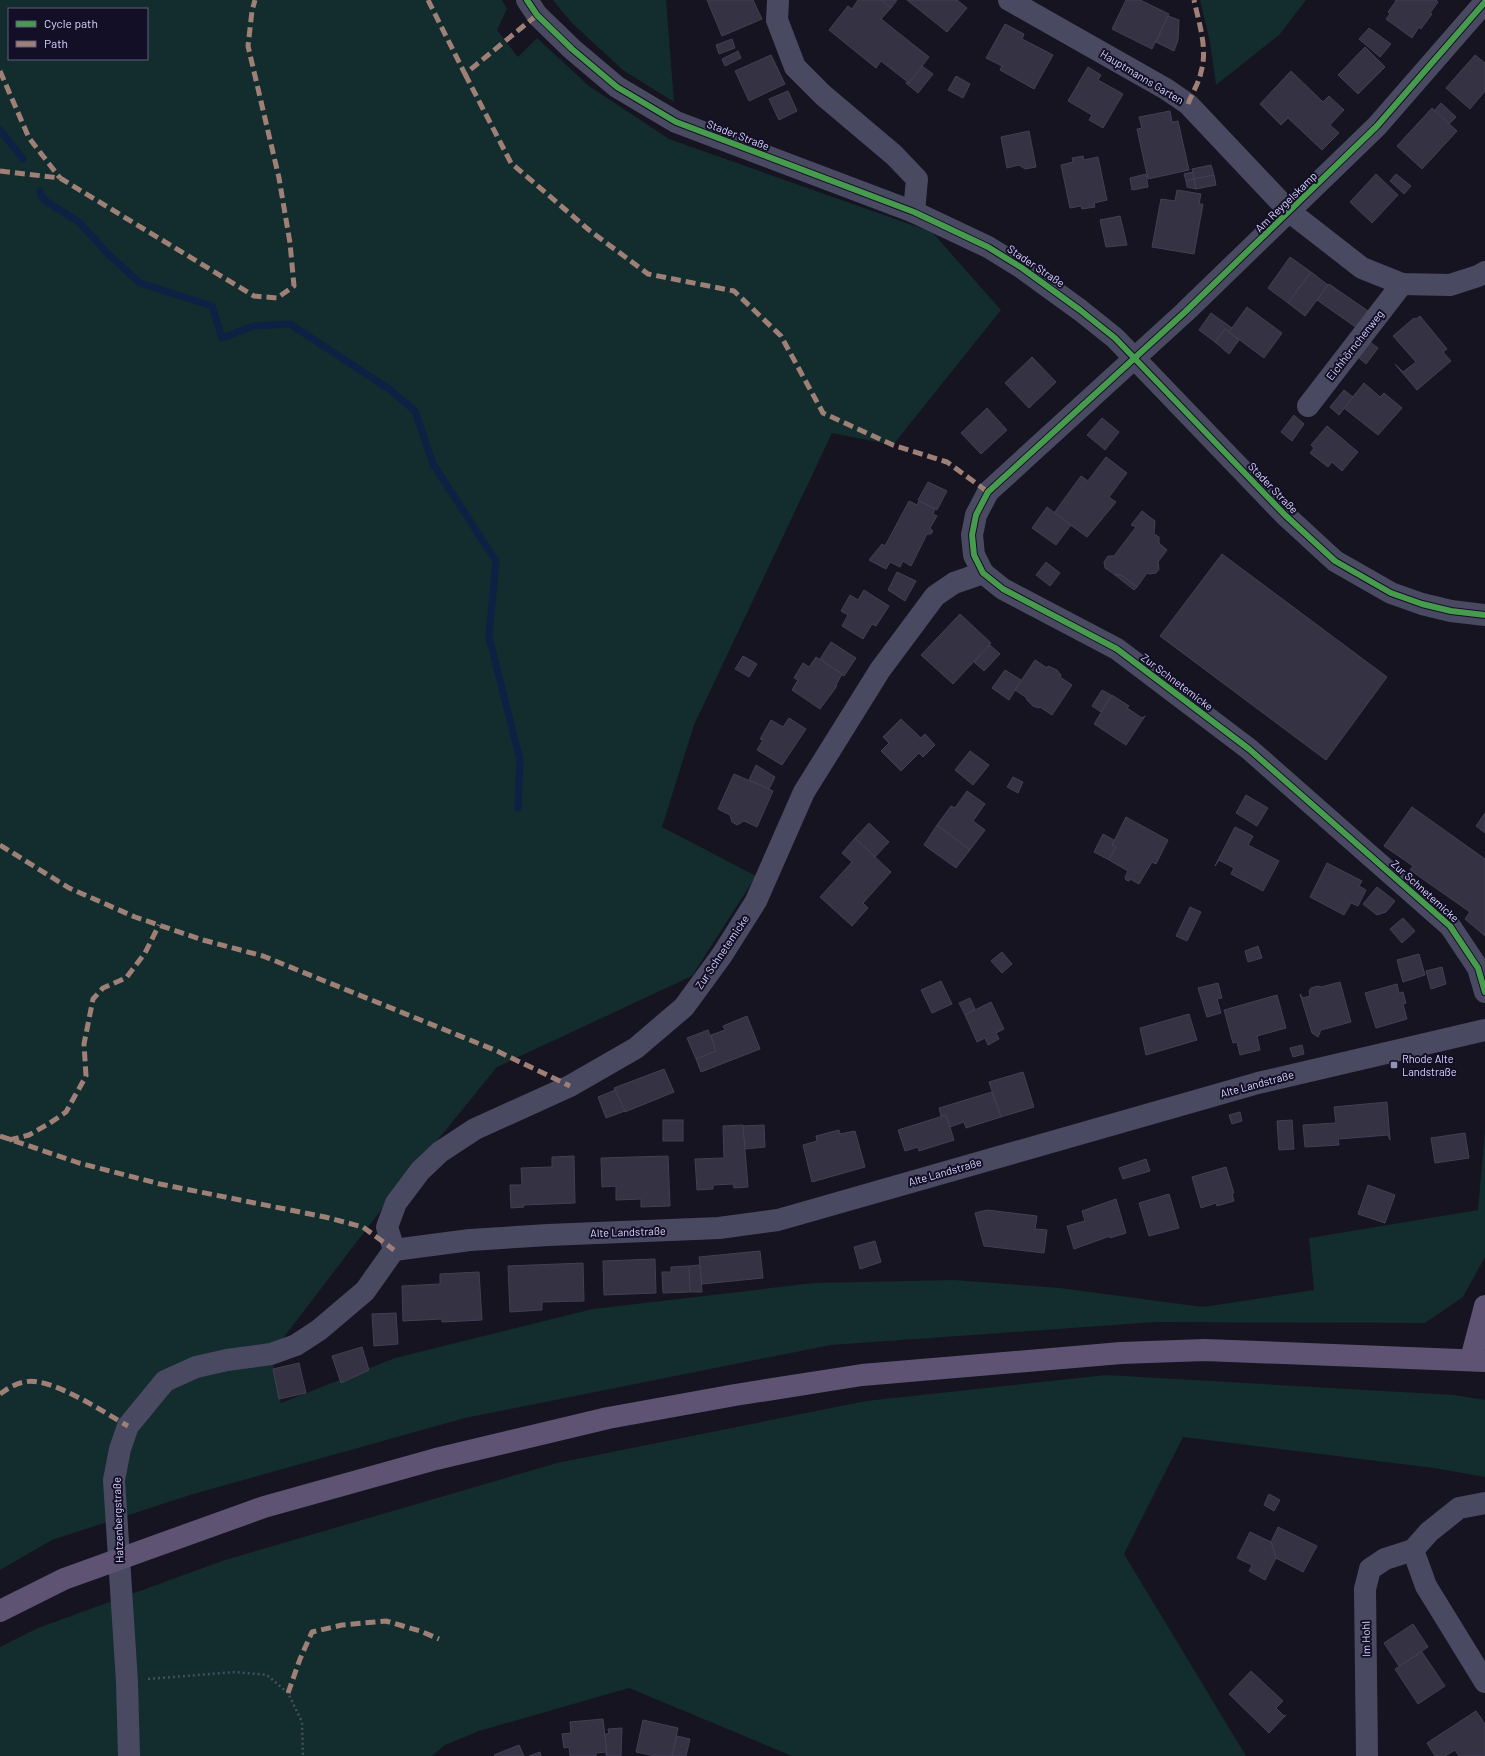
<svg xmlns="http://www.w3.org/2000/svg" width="1485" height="1756" font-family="Barlow,sans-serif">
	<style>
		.green { fill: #132c2d; fill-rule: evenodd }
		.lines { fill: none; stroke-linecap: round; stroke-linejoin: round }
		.stream { stroke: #0d2144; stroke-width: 7 }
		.building { fill: #343243; stroke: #433f54 }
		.path { stroke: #44505f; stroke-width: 2.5; stroke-dasharray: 2 3; stroke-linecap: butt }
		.minor { stroke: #4a4962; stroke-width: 22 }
		.major { stroke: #5e5373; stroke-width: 22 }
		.quiet { stroke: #9e8076; stroke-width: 5; stroke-dasharray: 10 5; stroke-linecap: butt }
		.cycleway-casing { stroke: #130f26; stroke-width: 8 }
		.cycleway { stroke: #469c4c; stroke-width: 6 }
		.poi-dot { fill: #9591b1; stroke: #130f26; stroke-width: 1.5 }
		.labels { text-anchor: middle; stroke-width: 4; stroke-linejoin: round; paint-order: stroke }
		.street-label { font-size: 11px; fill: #d9d4ff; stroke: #130f26 }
		.poi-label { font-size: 11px; fill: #d9d4ff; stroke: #130f26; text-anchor: start }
	</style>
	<rect width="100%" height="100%" fill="#161421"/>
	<!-- green -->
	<g class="green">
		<path d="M0,0H502L507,9L497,30L518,57L537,38L589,86L669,139L932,232L1001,310L893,445L832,433L694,725L662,827L756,876L692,976L497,1067L388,1201L271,1354L281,1403L395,1358L593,1309L814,1283L954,1280L1060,1288L1203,1307L1314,1290L1309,1238L1478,1210L1485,1130V1257L1463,1297L1425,1323L1156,1322L831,1345L465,1418L190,1495L52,1540L0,1570ZM9,9H147V59H9Z"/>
		<polygon points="553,0 666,0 674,102 623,70 572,23"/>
		<polygon points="1200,0 1306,0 1280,34 1216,85 1210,42"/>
		<polygon points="1106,1375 1454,1395 1485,1400 1485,1477 1434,1468 1183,1437 1124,1554 1246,1756 792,1756 629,1688 479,1731 445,1745 432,1756 0,1756 0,1647 38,1628 225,1560 557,1463 866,1401"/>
	</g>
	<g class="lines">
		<!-- stream -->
		<g class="stream">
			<polyline points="0,130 23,159"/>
			<polyline points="40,192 44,200 79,222 108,254 140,283 212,306 222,338 253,326 290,324 389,389 415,411 433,464 496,561 489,637 520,760 518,808"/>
		</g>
	</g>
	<!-- building -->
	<g class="building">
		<polygon points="707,0 753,0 762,19 722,36"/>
		<polygon points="858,0 881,0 891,8 881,19 929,57 909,83 881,61 876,68 829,30 848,6 852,9"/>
		<polygon points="881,0 897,0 891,8"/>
		<polygon points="907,0 957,0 967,8 947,32"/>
		<polygon points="1126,0 1140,0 1169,14 1152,49 1112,29"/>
		<polygon points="1395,0 1436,0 1438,2 1430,13 1432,14 1421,29 1419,27 1412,38 1386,19 1390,14 1388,12 1396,1"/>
		<polygon points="1168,16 1179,20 1178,40 1174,51 1156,42"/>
		<polygon points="1005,24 1024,34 1022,39 1053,55 1034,89 1000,70 1002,66 986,58"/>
		<polygon points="1369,28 1391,44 1380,57 1359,39"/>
		<polygon points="732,39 735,48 719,54 716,45"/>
		<polygon points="1365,47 1385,67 1358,94 1338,75"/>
		<polygon points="738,51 741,58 725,66 722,59"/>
		<polygon points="771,55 785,84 749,101 735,71"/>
		<polygon points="1475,55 1485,63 1485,91 1470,109 1446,88"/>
		<polygon points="922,66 933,74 918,93 906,83 908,82 909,83"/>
		<polygon points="1088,67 1101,75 1098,80 1123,94 1103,128 1089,120 1092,115 1068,101"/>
		<polygon points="1291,71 1323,102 1329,96 1344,110 1330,125 1339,133 1322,150 1288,118 1281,125 1260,104"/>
		<polygon points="956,76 970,84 963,98 948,90"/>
		<polygon points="788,91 797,111 779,120 769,99"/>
		<polygon points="1441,103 1456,117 1449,124 1434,111"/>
		<polygon points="1432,108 1457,131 1422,169 1397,146"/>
		<polygon points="1170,111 1172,122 1178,121 1189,170 1148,179 1137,129 1142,128 1139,117"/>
		<polygon points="1029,131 1036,167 1025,169 1019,165 1007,168 1001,137"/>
		<polygon points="1083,156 1084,160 1098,157 1107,200 1094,203 1095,207 1082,209 1081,206 1070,208 1061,165 1073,162 1072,158"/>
		<polygon points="1211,165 1214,175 1194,179 1192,169"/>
		<polygon points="1193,172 1194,179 1186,181 1184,174"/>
		<polygon points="1146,174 1148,187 1132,190 1130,178"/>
		<polygon points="1376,174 1398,195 1372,223 1350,202"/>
		<polygon points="1396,174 1411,186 1404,194 1390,181"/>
		<polygon points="1214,175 1216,185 1196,189 1194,179"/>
		<polygon points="1194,179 1196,189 1187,187 1186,181"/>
		<polygon points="1177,190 1201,194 1199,204 1203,204 1194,254 1152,247 1161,199 1175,201"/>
		<polygon points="1120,216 1127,245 1106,247 1100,220"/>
		<polygon points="1290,257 1311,272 1288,303 1268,288"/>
		<polygon points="1311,272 1328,285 1305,316 1288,303"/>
		<polygon points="1329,284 1368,311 1357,328 1317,300"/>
		<polygon points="1247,307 1282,333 1264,358 1229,332"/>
		<polygon points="1211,313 1232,328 1229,332 1225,329 1215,342 1199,330"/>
		<polygon points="1420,316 1447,349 1443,352 1451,361 1417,390 1395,364 1403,372 1416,362 1393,336 1414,318 1416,319"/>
		<polygon points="1225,329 1239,340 1229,354 1215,342"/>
		<polygon points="1370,342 1378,348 1366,364 1358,357"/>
		<polygon points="1032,357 1056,382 1029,408 1005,383"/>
		<polygon points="1364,383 1380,397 1384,393 1402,408 1378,435 1344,408"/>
		<polygon points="1344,390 1353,397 1339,415 1330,407"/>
		<polygon points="987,408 1007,430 981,454 961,433"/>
		<polygon points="1294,415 1304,424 1292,441 1281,432"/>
		<polygon points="1102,418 1119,432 1105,450 1087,435"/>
		<polygon points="1327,426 1358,452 1342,471 1332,462 1328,467 1310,453 1314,448 1311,445"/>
		<polygon points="1106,457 1127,473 1109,497 1116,502 1087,537 1054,513 1081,476 1088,481"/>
		<polygon points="928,482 947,491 937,510 918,500"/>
		<polygon points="909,501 917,505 919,501 935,509 933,514 937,516 930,528 933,531 931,534 927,534 911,566 903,561 900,567 890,562 886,569 869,560 882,544 885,546"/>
		<polygon points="1047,507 1071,525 1056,545 1032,528"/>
		<polygon points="1142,511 1155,521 1154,534 1159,537 1159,543 1167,550 1158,562 1159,569 1156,573 1149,574 1147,573 1137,587 1121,575 1115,575 1105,568 1104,562 1108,556 1114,556 1136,527 1131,525"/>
		<polygon points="1222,554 1387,677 1326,760 1160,636"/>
		<polygon points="1046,562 1060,573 1050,586 1036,575"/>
		<polygon points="897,572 916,581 905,601 888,590"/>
		<polygon points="1115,575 1121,575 1137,587 1134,590"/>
		<polygon points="864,590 889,606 876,626 872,624 863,639 842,626 848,615 841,611 850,595 858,600"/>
		<polygon points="960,614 991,643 953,684 921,655"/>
		<polygon points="831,642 856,658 844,676 820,659"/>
		<polygon points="990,645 1000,654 984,671 974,662"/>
		<polygon points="743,656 757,664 749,677 735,669"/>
		<polygon points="816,657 842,674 836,685 837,686 820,709 792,690 798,680 794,678 803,663 809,667"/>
		<polygon points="1035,660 1047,668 1048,666 1057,670 1061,675 1060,677 1072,685 1052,715 1040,707 1039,708 1033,706 1026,699 1027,698 1015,690"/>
		<polygon points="1005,670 1021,680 1009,700 992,688"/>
		<polygon points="1102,690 1111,695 1101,712 1092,706"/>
		<polygon points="1112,695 1129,706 1127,708 1142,718 1145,716 1126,745 1094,724"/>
		<polygon points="789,718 806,729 782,765 757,750 763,740 760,739 771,720 783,727"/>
		<polygon points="901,719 921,738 925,734 935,745 923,757 919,753 901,771 881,751 889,743 883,737"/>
		<polygon points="970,751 989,765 973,785 955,770"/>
		<polygon points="756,765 775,777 769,789 749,780"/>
		<polygon points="734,774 773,791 757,827 744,821 737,825 732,822 730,815 718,809"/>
		<polygon points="1013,777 1023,782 1018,793 1007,787"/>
		<polygon points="967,791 985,804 973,821 985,830 970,850 937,825 951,806 955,808"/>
		<polygon points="1246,795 1268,808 1257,826 1236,813"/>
		<polygon points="1412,807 1485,859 1485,936 1465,919 1470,912 1410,870 1413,866 1384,846"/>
		<polygon points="1485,813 1485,833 1476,826"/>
		<polygon points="1126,817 1168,840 1156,864 1152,862 1139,884 1130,879 1129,881 1126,880 1125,877 1128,871 1109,860 1116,847 1112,845"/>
		<polygon points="869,823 889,842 875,857 855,838"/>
		<polygon points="937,825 970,850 956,868 924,845"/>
		<polygon points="1235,827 1253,836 1248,845 1279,861 1263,891 1231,874 1234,868 1219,860 1215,866"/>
		<polygon points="1103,834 1114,840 1112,845 1116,847 1109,860 1094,852"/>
		<polygon points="855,838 891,872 863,903 868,908 852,926 820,897 852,862 842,853"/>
		<polygon points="1327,863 1362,881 1359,886 1366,890 1358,906 1351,903 1344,915 1310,897"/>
		<polygon points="1377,887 1395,901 1386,912 1377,915 1363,904"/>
		<polygon points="1190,907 1201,912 1187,941 1176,936"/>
		<polygon points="1403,918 1415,931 1402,943 1390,929"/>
		<polygon points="1258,946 1262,958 1248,962 1245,951"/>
		<polygon points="1002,952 1012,964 1002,973 991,961"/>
		<polygon points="1419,954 1425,975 1403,982 1397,960"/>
		<polygon points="1442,967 1446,984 1431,989 1426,971"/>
		<polygon points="941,981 952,1004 932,1013 921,990"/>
		<polygon points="1340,982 1351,1022 1321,1030 1318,1037 1312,1033 1300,994 1303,998 1310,996 1309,991 1311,988 1318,986 1321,987"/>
		<polygon points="1218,983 1222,998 1217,999 1221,1013 1207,1017 1198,988"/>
		<polygon points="1397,984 1399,993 1403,992 1406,1003 1403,1004 1407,1019 1376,1028 1365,993"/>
		<polygon points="1277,995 1286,1028 1257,1036 1260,1050 1240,1055 1237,1042 1233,1043 1224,1010"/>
		<polygon points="970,998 975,1009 965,1015 959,1003"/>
		<polygon points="991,1002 1004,1029 996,1033 999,1039 988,1045 985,1038 977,1042 965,1015"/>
		<polygon points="1189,1014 1197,1040 1146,1055 1140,1028"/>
		<polygon points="747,1016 760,1049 701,1072 696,1059 716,1051 711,1035 725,1030 723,1026"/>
		<polygon points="708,1030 716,1051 696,1059 687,1038"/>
		<polygon points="1302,1045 1304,1054 1293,1057 1290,1048"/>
		<polygon points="664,1069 674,1092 625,1112 614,1088"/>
		<polygon points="1023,1072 1034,1107 1001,1117 989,1082"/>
		<polygon points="615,1090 625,1111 606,1118 598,1097"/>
		<polygon points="992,1092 1001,1117 966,1128 964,1122 950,1127 946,1115 941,1116 939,1108"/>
		<polygon points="1387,1102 1390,1140 1388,1135 1338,1139 1339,1145 1305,1147 1303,1125 1336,1123 1334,1107"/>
		<polygon points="1240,1112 1242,1121 1232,1124 1229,1115"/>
		<polygon points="946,1115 954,1140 919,1151 918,1147 905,1151 898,1130"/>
		<rect x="663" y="1120" width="20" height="21"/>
		<polygon points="1292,1120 1294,1149 1279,1150 1277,1121"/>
		<polygon points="743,1125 748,1187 734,1188 733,1184 713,1185 713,1189 697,1190 695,1159 724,1158 723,1126"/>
		<polygon points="764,1125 765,1147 745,1149 743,1126"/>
		<polygon points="839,1130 840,1134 855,1131 865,1167 812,1182 803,1145 817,1141 816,1136"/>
		<polygon points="1465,1133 1469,1158 1435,1163 1431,1138"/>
		<polygon points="574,1156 575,1203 523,1205 524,1207 511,1208 510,1185 522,1185 521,1168 552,1167 552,1157"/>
		<polygon points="668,1156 670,1206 641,1207 641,1199 616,1200 616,1186 602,1187 601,1158"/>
		<polygon points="1146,1159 1150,1171 1123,1179 1119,1168"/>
		<polygon points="1226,1167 1234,1193 1232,1193 1234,1201 1217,1206 1216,1203 1201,1208 1192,1177"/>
		<polygon points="1368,1185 1395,1195 1385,1223 1358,1214"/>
		<polygon points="1169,1194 1179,1228 1149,1236 1139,1203"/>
		<polygon points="1116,1199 1126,1233 1110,1238 1110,1236 1074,1249 1067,1226 1085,1221 1082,1211"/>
		<polygon points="987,1210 1037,1216 1035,1229 1047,1230 1044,1253 984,1246 975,1213"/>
		<polygon points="875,1241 881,1262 860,1269 854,1247"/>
		<polygon points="760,1251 763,1278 702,1284 699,1257"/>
		<polygon points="655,1259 656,1293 604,1295 603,1261"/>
		<polygon points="583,1263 584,1301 542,1302 542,1310 510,1312 508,1266"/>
		<polygon points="700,1265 702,1292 690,1292 689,1266"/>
		<polygon points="689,1266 690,1292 663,1293 662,1272 671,1272 671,1267"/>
		<polygon points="479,1272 482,1320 442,1322 442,1319 403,1321 402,1286 440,1284 440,1274"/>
		<polygon points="396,1313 398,1344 374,1346 372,1314"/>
		<polygon points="362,1347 369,1370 341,1383 332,1356"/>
		<polygon points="299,1363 306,1393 279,1399 273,1369"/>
		<polygon points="1269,1494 1280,1500 1274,1511 1264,1505"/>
		<polygon points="1278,1527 1317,1546 1303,1572 1276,1558 1271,1542"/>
		<polygon points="1250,1532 1271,1542 1276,1558 1265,1580 1249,1571 1252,1565 1237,1558"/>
		<polygon points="1413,1624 1428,1647 1399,1666 1384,1643"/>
		<polygon points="1422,1652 1445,1686 1418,1704 1395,1669"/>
		<polygon points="1251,1671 1283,1701 1276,1708 1284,1716 1286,1715 1269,1733 1229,1694"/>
		<polygon points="1476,1711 1485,1724 1485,1756 1459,1756 1455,1750 1445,1756 1435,1756 1427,1743"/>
		<polygon points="603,1719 607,1754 606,1755 606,1752 596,1753 596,1756 570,1756 569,1747 564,1748 562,1734 571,1733 570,1722"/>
		<polygon points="643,1720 678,1728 672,1756 655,1756 636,1752"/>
		<polygon points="622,1728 621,1756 606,1756 607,1754 605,1734 609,1734 608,1729"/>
		<polygon points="677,1736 690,1739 686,1756 672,1756"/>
		<polygon points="519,1745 524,1756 495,1756 494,1755"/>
		<polygon points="540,1752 541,1756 529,1756"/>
	</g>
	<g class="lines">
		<!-- path -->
		<polyline class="path" points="148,1679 235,1672 267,1675 288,1693 302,1722 303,1756"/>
		<!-- minor -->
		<g class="minor">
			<polyline points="527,0 537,15 572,49 617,87 676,122 914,212 988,247 1022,268 1080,310 1115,338 1285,515 1335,561 1391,593 1422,604 1451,611 1485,615"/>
			<polyline points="778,0 777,20 795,67 823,95 894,155 917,179 914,212"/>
			<polyline points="1009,0 1166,89 1188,104 1290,212 1362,268 1402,284 1450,285 1478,276 1485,272"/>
			<polyline points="1485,2 1377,126 1185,312 988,492 976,515 972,535 974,555 983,573 1003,589 1117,649 1249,749 1450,926 1478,968 1485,992"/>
			<polyline points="1308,406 1402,284"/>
			<polyline points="394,1250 470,1240 548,1235 719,1228 778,1220 1258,1083 1485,1030"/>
			<polyline points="394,1250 387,1227 396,1203 420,1171 440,1152 475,1129 570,1086 636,1048 684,1007 722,955 756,901 804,792 880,670 935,596 954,583 983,573"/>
			<polyline points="1485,1503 1459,1508 1429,1532 1413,1550 1426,1586 1485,1682"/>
			<polyline points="129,1756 127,1682 114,1480 120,1449 128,1426 165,1381 196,1367 227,1360 271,1354 296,1345 319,1330 365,1291 394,1250"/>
			<polyline points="1367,1756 1365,1589 1370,1569 1385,1559 1413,1550"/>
		</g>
		<!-- major -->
		<g class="major">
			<polyline points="1471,1359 1485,1306"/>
			<polyline points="0,1611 64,1579 264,1507 436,1459 608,1418 735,1395 862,1375 1121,1353 1205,1350 1485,1361"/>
		</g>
		<!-- quiet -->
		<g class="quiet">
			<polyline points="428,0 465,74 537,15"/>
			<polyline points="0,71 29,138 60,178"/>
			<polyline points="465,74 511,163 589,230 648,274 734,291 781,336 823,413 893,445 947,462 988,492"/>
			<path d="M1188,104C1192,93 1199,83 1201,72C1208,49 1199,23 1194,0"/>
			<polyline points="0,171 60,178 254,296 277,298 294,286 290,243 279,178 248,46 252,11 255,0"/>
			<polyline points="0,845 69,888 135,917 203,940 263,956 497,1051 570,1086"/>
			<polyline points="0,1136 79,1163 160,1184 325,1217 363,1227 394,1250"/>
			<polyline points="9,1140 29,1135 50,1123 66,1112 86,1076 84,1044 93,999 103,988 126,978 145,953 159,925"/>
			<path d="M0,1394C7,1389 16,1383 25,1382C50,1376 105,1413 128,1426"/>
			<polyline points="288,1693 300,1659 312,1632 342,1625 386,1621 420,1631 439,1639"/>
		</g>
		<!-- cycleway casing -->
		<g class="cycleway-casing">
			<g id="cycleway">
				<polyline points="527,0 537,15 572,49 617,87 676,122 914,212 988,247 1022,268 1080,310 1115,338 1285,515 1335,561 1391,593 1422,604 1451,611 1485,615"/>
				<polyline points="1485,2 1377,126 1185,312 988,492 976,515 972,535 974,555 983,573 1003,589 1117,649 1249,749 1450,926 1478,968 1485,992"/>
			</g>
		</g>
		<!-- cycleway -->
		<use href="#cycleway" class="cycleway"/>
	</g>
	<!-- markers -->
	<rect class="poi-dot" x="1390" y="1061" width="8" height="8" rx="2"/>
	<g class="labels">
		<!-- street labels -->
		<g class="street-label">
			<text transform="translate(1142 77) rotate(31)" y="4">Hauptmanns Garten</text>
			<text transform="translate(738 135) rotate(21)" y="4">Stader Straße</text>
			<text transform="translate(1286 202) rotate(-44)" y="4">Am Reygelskamp</text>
			<text transform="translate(1036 266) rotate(34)" y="4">Stader Straße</text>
			<text transform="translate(1355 345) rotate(-52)" y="4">Eichhörnchenweg</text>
			<text transform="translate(1273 488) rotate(46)" y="4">Stader Straße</text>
			<text transform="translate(1177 682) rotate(37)" y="4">Zur Schnetemicke</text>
			<text transform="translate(1425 891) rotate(42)" y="4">Zur Schnetemicke</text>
			<text transform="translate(722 952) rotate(-56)" y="4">Zur Schnetemicke</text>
			<text transform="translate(1257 1084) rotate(-15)" y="4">Alte Landstraße</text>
			<text transform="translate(945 1172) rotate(-16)" y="4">Alte Landstraße</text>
			<text transform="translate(628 1232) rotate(-2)" y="4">Alte Landstraße</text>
			<text transform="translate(118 1520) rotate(-92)" y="4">Hatzenbergstraße</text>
			<text transform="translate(1366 1639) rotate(-91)" y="4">Im Hohl</text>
		</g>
		<!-- poi labels -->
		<g class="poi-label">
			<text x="1402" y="1063">Rhode Alte<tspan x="1402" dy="13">Landstraße</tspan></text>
		</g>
	</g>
	<!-- legend -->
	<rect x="8" y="8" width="140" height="52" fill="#130f26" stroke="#625e7d"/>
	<rect x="16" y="21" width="20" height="6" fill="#469c4c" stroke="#625e7d"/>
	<text x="44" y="28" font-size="12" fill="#d9d4ff">Cycle path</text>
	<rect x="16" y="41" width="20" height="6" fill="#9e8076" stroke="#625e7d"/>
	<text x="44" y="48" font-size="12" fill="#d9d4ff">Path</text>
</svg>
